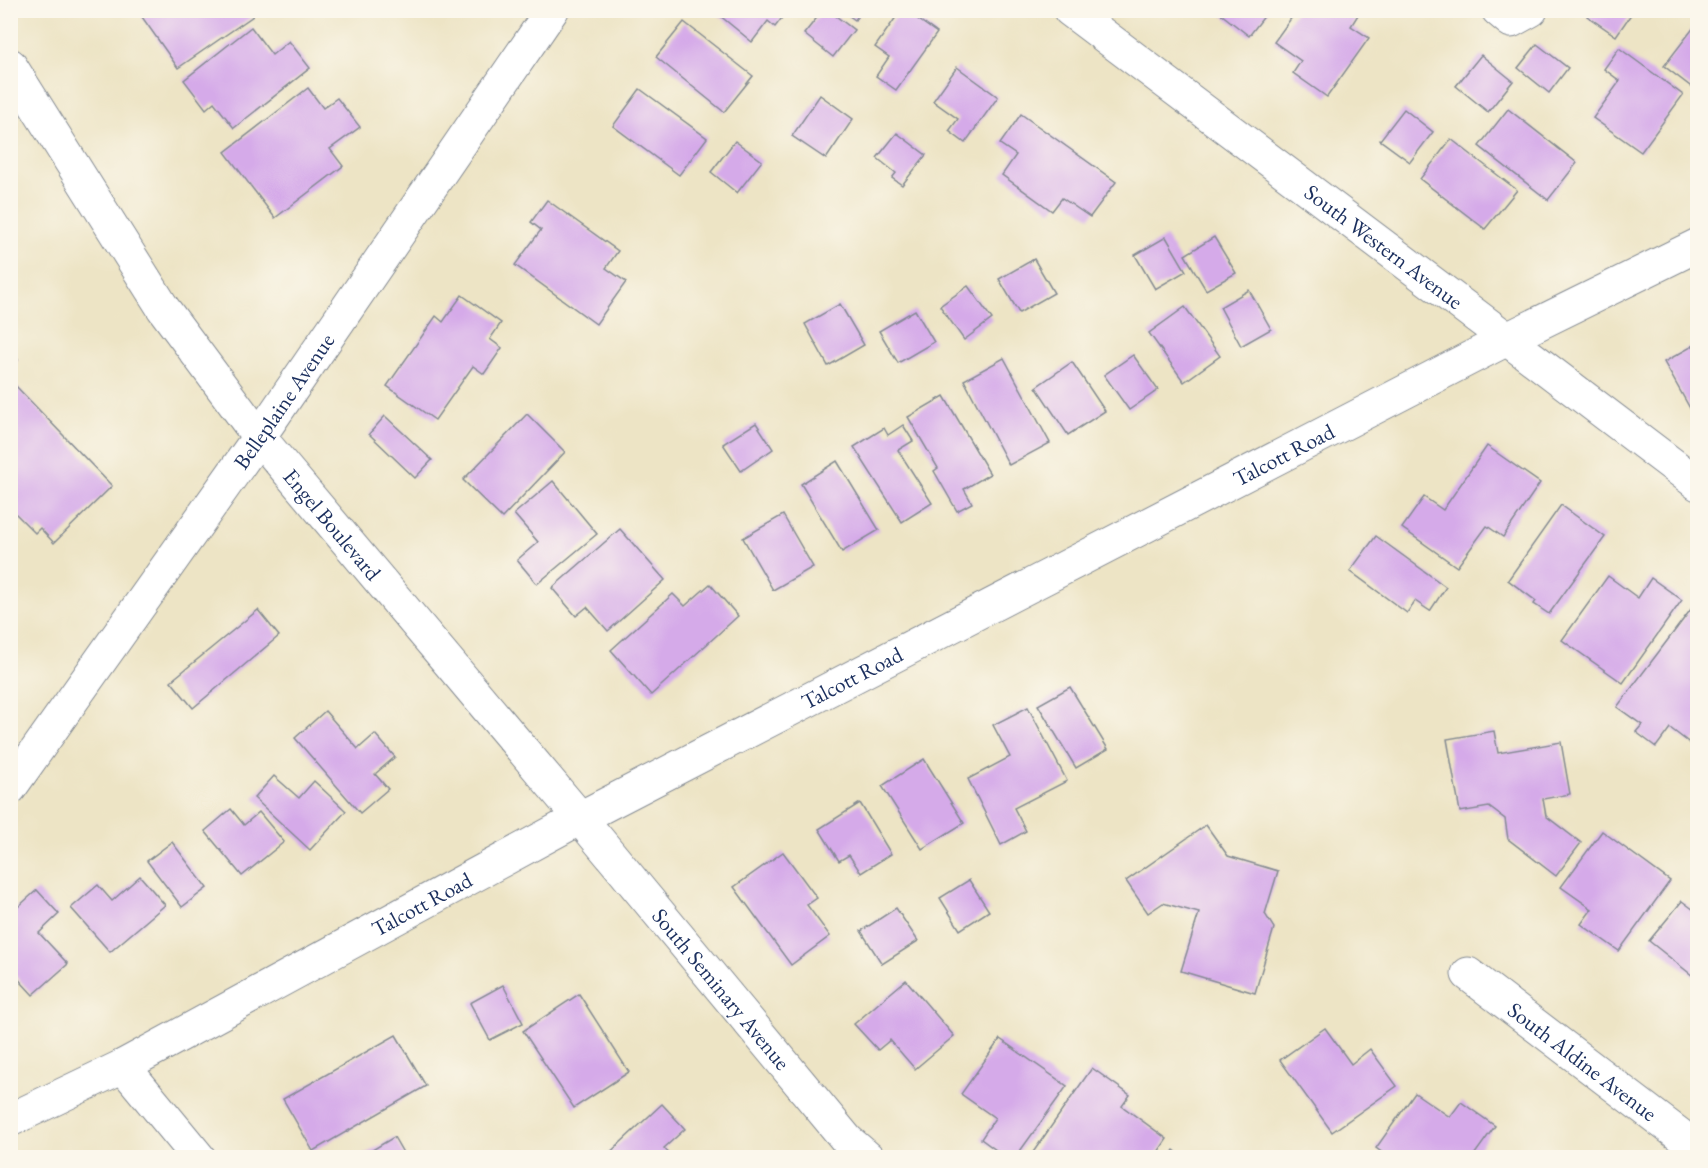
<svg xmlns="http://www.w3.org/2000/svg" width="1708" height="1168" font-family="'EB Garamond',serif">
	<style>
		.building { fill: #d5aae9 }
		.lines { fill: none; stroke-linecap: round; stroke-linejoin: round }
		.minor-casing { stroke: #848a92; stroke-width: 35 }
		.minor { stroke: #fff; stroke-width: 33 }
		.labels { text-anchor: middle; stroke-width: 6; stroke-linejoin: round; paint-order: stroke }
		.street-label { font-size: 22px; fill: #1b2f5e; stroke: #fbf7ec }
	</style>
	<rect width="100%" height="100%" fill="#fbf7ec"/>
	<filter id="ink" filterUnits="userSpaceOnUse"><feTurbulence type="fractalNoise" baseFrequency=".0167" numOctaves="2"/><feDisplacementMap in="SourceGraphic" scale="12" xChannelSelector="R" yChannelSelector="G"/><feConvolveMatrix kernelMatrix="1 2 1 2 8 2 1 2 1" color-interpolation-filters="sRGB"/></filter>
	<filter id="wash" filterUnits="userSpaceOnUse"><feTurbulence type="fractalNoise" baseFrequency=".008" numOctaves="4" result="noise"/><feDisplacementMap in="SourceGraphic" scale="24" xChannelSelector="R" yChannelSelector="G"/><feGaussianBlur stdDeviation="1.35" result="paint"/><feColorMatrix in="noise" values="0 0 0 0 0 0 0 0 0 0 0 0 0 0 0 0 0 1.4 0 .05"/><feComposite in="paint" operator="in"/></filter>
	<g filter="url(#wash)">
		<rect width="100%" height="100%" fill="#ede4c5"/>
		<g id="blocks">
			<!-- building -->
			<g class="building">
				<polygon points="152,10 250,10 253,16 178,68 142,17"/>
				<polygon points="713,10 788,10 775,27 768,21 752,42"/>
				<polygon points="823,10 828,10 854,30 833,57 804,34"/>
				<polygon points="841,10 862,10 855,20"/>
				<polygon points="901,10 905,10 937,33 896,90 876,76 889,57 875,47"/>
				<polygon points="1216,10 1269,10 1249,36"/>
				<polygon points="1297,10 1361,10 1351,26 1369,38 1327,97 1293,73 1301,61 1274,42"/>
				<polygon points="1591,10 1634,10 1616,36 1587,16"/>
				<polygon points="684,22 753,76 724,112 656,57"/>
				<polygon points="1698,22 1698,92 1664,66"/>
				<polygon points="251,27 272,55 289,41 310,68 234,128 214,102 206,109 184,80"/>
				<polygon points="1537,44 1568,68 1549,93 1518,68"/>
				<polygon points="1619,48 1683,95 1641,152 1593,118 1620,81 1604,69"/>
				<polygon points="1481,55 1513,81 1488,112 1456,86"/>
				<polygon points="957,67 998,97 965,143 949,131 958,119 933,101"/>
				<polygon points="308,88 323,108 337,98 360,127 330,149 343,166 275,218 225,152"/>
				<polygon points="640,89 707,138 679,175 613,126"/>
				<polygon points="820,95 853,119 826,159 792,136"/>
				<polygon points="1404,109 1433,132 1410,162 1380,140"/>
				<polygon points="1508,109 1577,163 1548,200 1479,146"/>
				<polygon points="1021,114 1116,182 1090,217 1062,198 1052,211 1002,175 1016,155 1000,144"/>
				<polygon points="897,133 926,155 902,185 892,178 896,173 877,158"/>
				<polygon points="1451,139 1517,190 1485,229 1420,179"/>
				<polygon points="735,141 762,161 737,193 711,172"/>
				<polygon points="547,200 618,251 606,268 626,282 596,324 515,265 541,230 531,222"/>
				<polygon points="1166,237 1186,271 1155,289 1135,255"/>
				<polygon points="1214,237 1236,273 1206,290 1185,255"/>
				<polygon points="1034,259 1054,293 1019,313 999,279"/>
				<polygon points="968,286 992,319 964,340 940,306"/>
				<polygon points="1249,290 1271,329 1241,346 1220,307"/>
				<polygon points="462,295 501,323 490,339 502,348 484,374 473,366 435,420 387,386 436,316 443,322"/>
				<polygon points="840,304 864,345 828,366 805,324"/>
				<polygon points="1185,307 1220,356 1184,382 1149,333"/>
				<polygon points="915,310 934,342 898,363 879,331"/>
				<polygon points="1698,343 1698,406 1691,410 1664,362"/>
				<polygon points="10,351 18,360 10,367"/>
				<polygon points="1133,355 1158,390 1129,410 1104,375"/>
				<polygon points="1004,358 1050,443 1009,465 964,380"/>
				<polygon points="1072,362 1105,411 1068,435 1036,387"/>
				<polygon points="13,383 112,486 54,543 40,528 35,533 10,508 10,385"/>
				<polygon points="944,396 990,474 964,489 972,503 957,511 934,471 938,468 908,417"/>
				<polygon points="527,414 565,452 502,518 463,480"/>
				<polygon points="385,416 432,460 415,478 369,434"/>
				<polygon points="756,423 773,449 741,471 723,444"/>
				<polygon points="903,425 913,441 898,450 932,503 902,522 854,447 884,428 888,435"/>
				<polygon points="1487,446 1540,483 1503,537 1487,526 1457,567 1402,528 1424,497 1443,510"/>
				<polygon points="837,461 879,530 842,552 801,484"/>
				<polygon points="553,481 597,534 537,584 517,560 538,542 514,514"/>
				<polygon points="1561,505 1605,537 1549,614 1534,604 1536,601 1508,580"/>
				<polygon points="783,515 813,567 773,590 743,538"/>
				<polygon points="620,529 665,580 608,631 587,607 576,616 552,588"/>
				<polygon points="1376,536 1446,587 1430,611 1415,601 1407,613 1350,571"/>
				<polygon points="1608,576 1638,598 1651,578 1682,600 1623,683 1562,640"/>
				<polygon points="710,584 738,616 651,695 611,650 673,594 685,606"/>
				<polygon points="1695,604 1698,605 1698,735 1691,744 1670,728 1656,747 1636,732 1642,725 1617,707"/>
				<polygon points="258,610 279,636 193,708 171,681"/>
				<polygon points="1070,687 1108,749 1076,768 1038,705"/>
				<polygon points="1028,707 1067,781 1014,808 1026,831 1001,845 968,779 1010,757 993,725"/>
				<polygon points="325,711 358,749 375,734 395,757 375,774 388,789 360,813 295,738"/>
				<polygon points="1494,731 1498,753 1561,742 1570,794 1543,799 1546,816 1581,843 1556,876 1508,839 1505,819 1489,807 1460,812 1447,739"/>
				<polygon points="924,759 964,823 922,849 882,786"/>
				<polygon points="274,776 299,798 314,781 346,811 310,850 254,798"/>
				<polygon points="860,803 891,854 861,873 849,855 839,861 819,829"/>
				<polygon points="231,809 244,825 259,812 284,842 242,876 205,831"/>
				<polygon points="1206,825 1228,856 1278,871 1265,914 1274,928 1255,993 1181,971 1199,913 1163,903 1148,913 1126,881"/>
				<polygon points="1602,831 1670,881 1619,951 1581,924 1592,909 1561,887"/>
				<polygon points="172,842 207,888 182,907 147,861"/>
				<polygon points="783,852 817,898 807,905 830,936 791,965 734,887"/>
				<polygon points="140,876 165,905 110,952 71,908 98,885 112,901"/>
				<polygon points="969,880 989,911 960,930 940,898"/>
				<polygon points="37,890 59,914 39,933 68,964 33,995 10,970 10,914"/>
				<polygon points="1682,901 1698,913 1698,980 1649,941"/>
				<polygon points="896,908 918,941 882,964 861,931"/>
				<polygon points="906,980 954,1036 915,1069 890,1040 878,1050 854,1024"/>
				<polygon points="503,985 523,1023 490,1040 470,1003"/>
				<polygon points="579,994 629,1072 574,1108 523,1031"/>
				<polygon points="1325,1028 1351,1064 1370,1049 1397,1086 1332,1132 1280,1060"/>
				<polygon points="396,1035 426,1086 313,1151 283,1099"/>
				<polygon points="1000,1039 1067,1086 1015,1158 1007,1158 981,1139 995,1118 961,1094"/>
				<polygon points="1092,1068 1130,1095 1122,1106 1167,1139 1154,1158 1095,1158 1087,1152 1083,1158 1029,1158"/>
				<polygon points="1415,1093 1450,1117 1461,1102 1495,1126 1472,1158 1390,1158 1376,1148"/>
				<polygon points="662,1104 685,1129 664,1148 673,1158 604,1158"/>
				<polygon points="394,1137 406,1158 359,1158"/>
				<polygon points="1174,1150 1184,1158 1169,1158"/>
			</g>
		</g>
	</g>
	<g filter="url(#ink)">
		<use href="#blocks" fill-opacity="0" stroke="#848a92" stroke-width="1.5"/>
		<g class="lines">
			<!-- minor casing -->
			<g class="minor-casing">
				<g id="minor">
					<path id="s1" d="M1070,10L1507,339L1698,484"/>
					<polyline points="1498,10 1511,21 1531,10"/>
					<path id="s2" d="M10,65L163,308L259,437L580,818L847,1140L868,1158"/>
					<path id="s3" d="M10,788L259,437L552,10"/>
					<path id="s4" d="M1468,974L1698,1149"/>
					<polyline points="123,1066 199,1158"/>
					<path id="s5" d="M10,1120L123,1066L580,818L1507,339L1698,245"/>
				</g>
			</g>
			<!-- minor -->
			<use href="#minor" class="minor"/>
		</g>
	</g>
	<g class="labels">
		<!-- street labels -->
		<g class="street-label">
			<text dy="8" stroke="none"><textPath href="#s1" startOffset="393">South Western Avenue</textPath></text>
			<text dy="8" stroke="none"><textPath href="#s3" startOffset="474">Belleplaine Avenue</textPath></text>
			<text dy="8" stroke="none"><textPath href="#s5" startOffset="1437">Talcott Road</textPath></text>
			<text dy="8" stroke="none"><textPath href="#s2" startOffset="562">Engel Boulevard</textPath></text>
			<text dy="8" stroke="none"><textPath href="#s5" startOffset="951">Talcott Road</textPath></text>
			<text dy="8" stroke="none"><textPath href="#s5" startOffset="465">Talcott Road</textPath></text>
			<text dy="8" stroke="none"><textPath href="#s2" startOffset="1168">South Seminary Avenue</textPath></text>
			<text dy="8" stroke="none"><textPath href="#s4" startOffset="144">South Aldine Avenue</textPath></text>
		</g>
	</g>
	<!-- margin -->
	<rect width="1708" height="1168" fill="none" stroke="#fbf7ec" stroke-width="36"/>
</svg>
